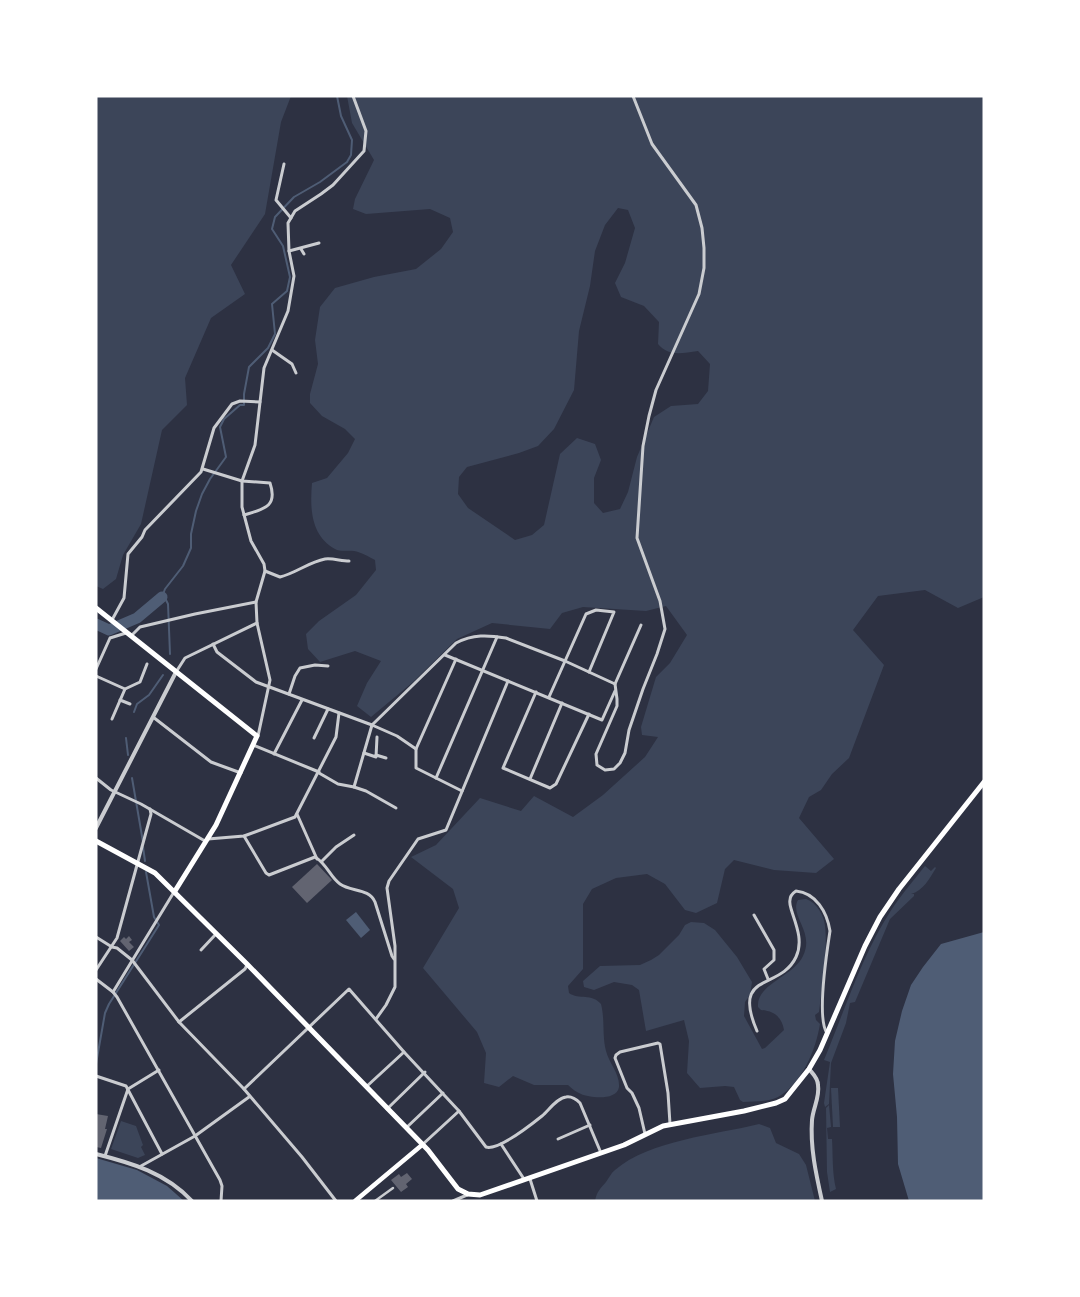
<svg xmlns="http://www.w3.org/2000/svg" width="1080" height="1297" font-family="'Fira Sans',sans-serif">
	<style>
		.green { fill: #3c4559; fill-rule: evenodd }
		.water { fill: #4f5d75 }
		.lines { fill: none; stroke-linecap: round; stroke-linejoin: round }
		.stream { stroke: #4f5d75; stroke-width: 2 }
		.river { stroke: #4f5d75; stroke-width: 11 }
		.building { fill: #626471 }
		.pedestrian { stroke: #caccd0; stroke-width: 2.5 }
		.minor { stroke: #caccd0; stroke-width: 3 }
		.tertiary { stroke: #caccd0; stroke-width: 4 }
		.secondary { stroke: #fff; stroke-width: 4.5 }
		.primary { stroke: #fff; stroke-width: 5 }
	</style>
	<rect width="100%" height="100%" fill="#2d3142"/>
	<!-- green -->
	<g class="green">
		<polygon points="96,96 291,96 281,122 265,214 231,265 245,294 211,318 185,378 187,405 162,430 141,524 123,555 116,579 103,589 96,586"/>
		<path d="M347,96H984V597L958,608L925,590L878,596L853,630L884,665L849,758L832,774L821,790L809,797L799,818L834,859L816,873L774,870L734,860L725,869L717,903L696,913L685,910L665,884L647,874L616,878L592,889L583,904V969L568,986L569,993C579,1000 592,993 601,1004C605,1019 602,1036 606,1051C609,1063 620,1074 619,1087C617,1101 590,1098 581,1094C576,1092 572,1089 568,1085H534L513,1076L499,1087L484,1083L486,1053L477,1032L423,968L459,908L453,889L411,857L436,845L480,798L521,811L534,796L573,817L603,795L645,757L658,737L642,735L641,727L656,677L670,663L687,635L666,606L646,611L583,607L562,613L550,629L492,623L457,639L413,682L371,717L357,706L367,683L381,661L355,651L320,662L308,649L306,634L319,621L356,595L376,570L375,560C369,557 361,552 354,551C348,550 340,552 335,549C310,535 310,507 312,483L327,478L348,453L355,439L345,429L322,416L310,403V394L318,364L315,340L320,307L335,288L374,277L416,269L441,249L453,232L450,218L430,209L366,214L353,209L355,199L374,160L352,123ZM618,208L628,210L635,228L625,263L615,283L621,297L644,306L659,322L658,344C669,357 682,353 698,351L710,364L708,391L698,404L671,406L654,417L637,457L628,492L620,509L603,513L594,503V478L601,460L595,444L577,438L560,454L544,525L532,535L515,540L468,508L458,494L459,477L467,467L519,453L538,446L554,429L574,390L579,331L590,286L595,251L605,225Z"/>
		<path d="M925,866L931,871L935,867L936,868C930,878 923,891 911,894H914V896L890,919L855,1002L850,1003L846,1023L831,1063L829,1104L825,1107L824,1103L830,1062L824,1060C844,1012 862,955 890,912C901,895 913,881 925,866Z"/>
		<path d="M806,899C817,903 824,915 825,926C828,950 822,988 819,1012L815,1015L816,1020L820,1024C816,1049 802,1084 778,1097C768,1102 755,1101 743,1102L740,1100L734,1087L725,1086L700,1088L687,1073L689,1041L684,1020L646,1031L639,990L632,985L614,982L594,990L584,987L583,981L600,966L640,965L651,960L659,955L679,935L685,925L691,922L704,923L715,930L737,957L752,982L750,995L745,1002L744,1016L762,1049L765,1048L784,1030C782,1017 774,1011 761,1010L758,1007C756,984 793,977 803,956C815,932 789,916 798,900Z"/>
		<polygon points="831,1088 838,1088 840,1127 833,1127"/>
		<path d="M829,1105L831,1127L827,1128L828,1139H832C833,1156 832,1172 836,1189L830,1192L827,1172L826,1108Z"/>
		<polygon points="121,1121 136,1126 143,1145 141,1147 145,1155 138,1158 111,1149"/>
		<path d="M759,1124L770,1128L776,1143L799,1154L806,1165L815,1201H595C597,1191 600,1189 606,1182C609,1178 611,1173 615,1170C650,1140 715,1135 759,1124Z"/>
	</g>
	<!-- water -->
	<g class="water">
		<polygon points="356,912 370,930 361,938 346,920"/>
		<polygon points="984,932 984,1201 909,1201 898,1164 897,1117 893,1074 895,1041 902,1011 911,985 923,967 941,944"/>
		<polygon points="96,1158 137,1170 167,1186 184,1201 96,1201"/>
	</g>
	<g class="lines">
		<!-- stream -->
		<g class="stream">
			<polyline points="170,654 168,604 165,598 162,597 165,589 183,566 191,548 191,534 196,511 202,494 210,479 226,457 220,427 224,419 240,405 244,405 244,394 249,367 268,348 275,334 272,304 287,291 290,277 283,246 272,229 275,217 294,197 320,182 347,162 351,155 352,140 341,116 337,96"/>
			<polyline points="134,712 137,704 149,695 163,675"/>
			<polyline points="126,738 128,755"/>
			<polyline points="132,778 143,842"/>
			<polyline points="143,847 145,861"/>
			<polyline points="96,1064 105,1013 109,1004 159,925 154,917 146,872"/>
		</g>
		<!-- river -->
		<polyline class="river" points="96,624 109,630 137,618 162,597"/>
	</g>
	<!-- building -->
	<g class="building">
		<polygon points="317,864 332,880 307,903 292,887"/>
		<polygon points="129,936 132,940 129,942 134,947 129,951 120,941 124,937 126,939"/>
		<polygon points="96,1114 108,1116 105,1129 107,1129 101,1148 96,1147"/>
		<polygon points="407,1173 412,1179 406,1184 408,1187 401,1192 391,1180 399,1174 401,1177"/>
	</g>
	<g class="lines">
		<!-- pedestrian -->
		<polyline class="pedestrian" points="375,1201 393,1188"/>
		<!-- minor -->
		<g class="minor">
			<polyline points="633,96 652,144 696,205 702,228 704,248 704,268 699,294 656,390 649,416 643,446 637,538 660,601 665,629 657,654 643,689 629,730 625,753 620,763 614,769 605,770 597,765 596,754 617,706 617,699 615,684 641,625"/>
			<polyline points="284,164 276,200 291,218"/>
			<polyline points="301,249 304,254"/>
			<polyline points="289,251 319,243"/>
			<polyline points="272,350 292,364 296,373"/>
			<path d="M203,469L242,481L270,483C278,507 264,509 244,515"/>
			<path d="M265,571L280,577C296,573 309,562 325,559C333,558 341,561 349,561"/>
			<polyline points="112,620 124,598 128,554 142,537 145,530 201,472 214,428 232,404 240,401 260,402"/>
			<polyline points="131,636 140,627 195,614 256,602"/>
			<path d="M213,644L217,652L256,682L372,725L456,643C473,634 488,635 506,638L565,661L615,684"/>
			<polyline points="445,655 602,720 615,691"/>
			<polyline points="456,659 416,749 416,768 462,791"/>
			<polyline points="96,669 110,638 126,633"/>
			<polyline points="176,672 185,658 257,623"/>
			<polyline points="96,676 125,689"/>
			<polyline points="536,692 503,768 550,788 556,784 589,714"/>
			<polyline points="289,694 295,676 300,668 315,665 328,666"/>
			<polyline points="549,697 586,614 596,610 614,612 589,672"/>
			<polyline points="120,700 130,704"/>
			<polyline points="153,717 211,762 241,773"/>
			<polyline points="112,719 125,689 140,682 147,664"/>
			<polyline points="258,736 270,680 257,623 256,602 265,571 264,564 251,541 242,507 242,481 255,445 264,368 288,311 294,276 289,251 288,223 295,211 321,194 333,185 364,151 366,131 353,96"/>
			<polyline points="314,738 328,709"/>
			<polyline points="253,745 319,772"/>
			<polyline points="364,753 376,757 377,737"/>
			<polyline points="274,754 302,700"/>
			<polyline points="376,755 386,758"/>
			<polyline points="319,773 338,784 354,787 366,791 396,808"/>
			<polyline points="96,778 111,790 141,804 205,841"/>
			<polyline points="436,778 497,637"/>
			<polyline points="530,779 562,703"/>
			<polyline points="354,787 372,725 397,736 416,749"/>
			<polyline points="297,814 317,859"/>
			<path d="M244,836L266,873L269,875L315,857C327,864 330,877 340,884C351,892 369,888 375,902L392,956L394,959"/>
			<polyline points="208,839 244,836 295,817 336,737 339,713"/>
			<polyline points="322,861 336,847 354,835"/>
			<polyline points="754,915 774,950 774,960 764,969 768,979"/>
			<polyline points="96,937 112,947 117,948 132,960 179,1022 244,1089 302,1157 336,1201"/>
			<polyline points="201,950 216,934"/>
			<polyline points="96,970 117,938 151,814 150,809"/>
			<polyline points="96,979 113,992 117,997 220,1180 222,1186 221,1201"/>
			<polyline points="113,992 174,892"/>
			<polyline points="376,1019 386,1005 395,987 395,946 387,888 389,881 418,839 446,830 508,681"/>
			<polyline points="179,1022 245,969 247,965"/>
			<path d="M757,1031C731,971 780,991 796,957C803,942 797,927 792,912C791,908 789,904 790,900C790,896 793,893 796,891C816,893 827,912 830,931C827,951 816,1018 827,1033"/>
			<polyline points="96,1076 126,1086 162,1154"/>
			<polyline points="366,1087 404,1052"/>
			<path d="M244,1089L349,989L404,1052L459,1111L486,1147C498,1151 532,1124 542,1116C549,1110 557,1098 566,1097C572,1096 576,1099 580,1103L601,1153"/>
			<polyline points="387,1109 425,1072"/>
			<polyline points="406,1128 443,1093"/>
			<polyline points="645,1134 639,1108 632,1093 627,1088 615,1058 616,1055 620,1052 658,1043 660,1044 668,1093 670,1124"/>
			<polyline points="558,1139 590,1125"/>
			<polyline points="501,1144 524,1179"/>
			<polyline points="422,1145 459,1111"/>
			<polyline points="105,1156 128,1089 159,1070"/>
			<polyline points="141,1166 195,1136 249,1097"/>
			<polyline points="530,1179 537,1201"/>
			<polyline points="453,1201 467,1195"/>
		</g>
		<!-- tertiary -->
		<g class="tertiary">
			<polyline points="96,828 176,672"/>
			<path d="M809,1069C813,1074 818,1078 818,1085C820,1097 813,1108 812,1120C810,1147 816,1174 822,1201"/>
			<path d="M96,1154C132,1163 166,1173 192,1201"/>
		</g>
		<!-- secondary -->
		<polyline class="secondary" points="355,1201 422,1145"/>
		<!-- primary -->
		<g class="primary">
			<polyline points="96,608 257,736 216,825 175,891"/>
			<polyline points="96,841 155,873 247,964 428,1150 458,1189 468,1194 480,1195 624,1145 663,1126 744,1111 776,1103 785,1099 809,1069 820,1050 865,946 880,917 899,889 984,782"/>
		</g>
	</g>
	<!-- border -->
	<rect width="1080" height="1297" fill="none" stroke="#ffffff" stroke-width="195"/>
</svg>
